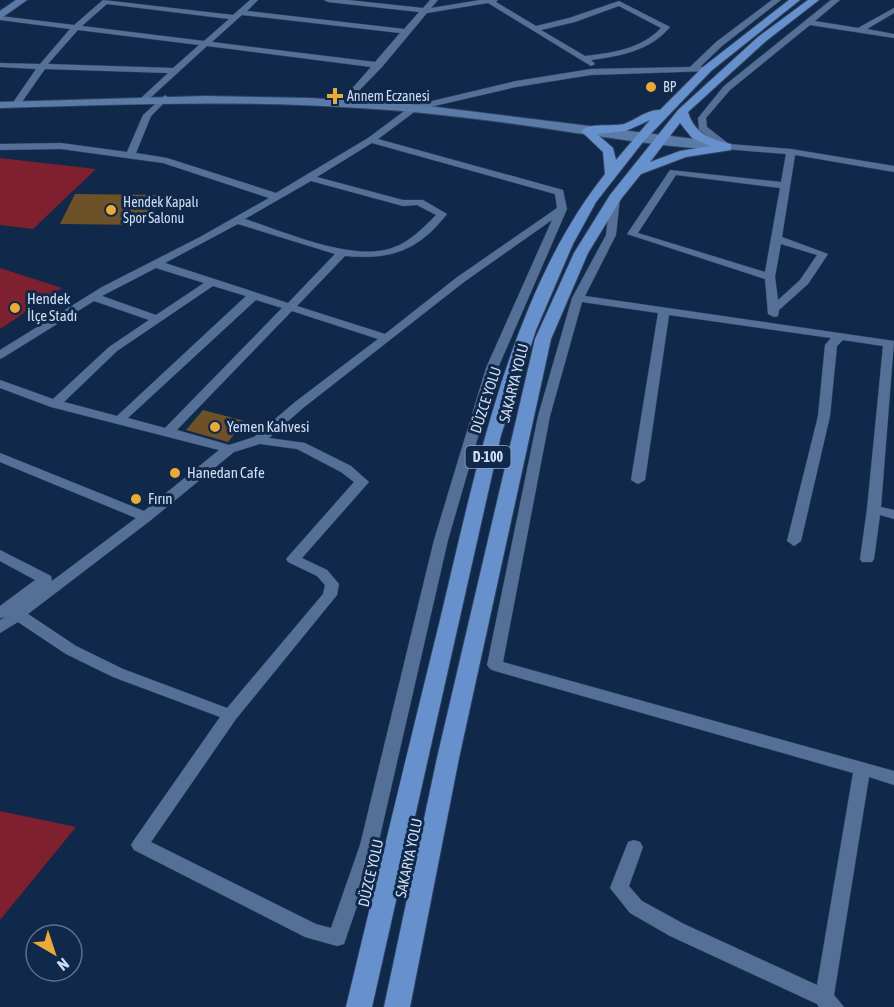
<svg xmlns="http://www.w3.org/2000/svg" width="894" height="1007" font-family="'Asap Condensed',sans-serif">
	<style>
		.green { fill: #7e202e }
		.building { fill: #6d5228 }
		.lines { fill: none; stroke-linecap: round; stroke-linejoin: round }
		.street-casing { stroke: #32415e; stroke-width: 1 }
		.secondary-casing { stroke: #32415e; stroke-width: 2 }
		.highway-casing { stroke: #32415e; stroke-width: 2 }
		.street { fill: #557097; fill-rule: evenodd }
		.secondary { fill: #5a7aa7; fill-rule: evenodd }
		.highway { fill: #6691cd; fill-rule: evenodd }
		.poi-dot { fill: #eaaa39; stroke: #102849; stroke-width: 2 }
		.labels { text-anchor: middle; stroke-width: 6; stroke-linejoin: round; paint-order: stroke }
		.far-poi-label { font-size: 14px; fill: #cfdef4; stroke: #102849; text-anchor: start }
		.shield { fill: #102849; stroke: #96a7c1; stroke-width: 1.5 }
		.shield-label { font-size: 14px; font-weight: bold; fill: #cfdef4 }
		.poi-label { font-size: 15px; fill: #cfdef4; stroke: #102849; text-anchor: start }
		.street-label { font-size: 15px; fill: #cfdef4; stroke: #102849 }
	</style>
	<rect width="100%" height="100%" fill="#102849"/>
	<!-- green -->
	<g class="green">
		<polygon points="0,158 96,169 33,229 0,225"/>
		<polygon points="0,268 62,288 0,329"/>
		<polygon points="0,811 76,827 0,920"/>
	</g>
	<!-- building -->
	<g class="building">
		<polygon points="75,194 161,195 149,225 60,224"/>
		<polygon points="203,410 245,421 228,442 186,430"/>
	</g>
	<g class="lines">
		<!-- street casing -->
		<g class="street-casing">
			<g id="street">
				<path d="M103,0L233,15L250,0H258L247,11L404,29L419,12L328,2L324,0H348L423,8L430,0H438L431,8L480,0H498L496,2L536,26L569,18L619,1L670,27C650,51 620,56 591,60L595,64L591,66L488,3L427,13L382,67L344,106L340,103L341,101L371,67L207,46L148,100L141,98L168,73L45,69L19,106H13L12,104L36,69L0,67V63L40,64L70,29L0,20V16L74,25ZM107,4L229,19L204,41L82,26ZM619,6L661,28C641,49 612,53 585,56L541,30L575,22ZM242,15L400,33L375,62L212,42ZM78,30L199,45L173,68L48,64Z"/>
				<path d="M772,0H781L722,46L700,67H710V71L591,75L516,87L417,110L378,139L563,190L567,209L498,368L448,540L378,845L346,938L344,944L337,946L305,937L134,850L131,845L134,840L220,717L113,677L66,654L18,622L0,633V620L5,617L0,618V606L35,580L0,561V550L51,576L52,581L136,518L0,462V453L144,511L219,450L51,407L0,388V380L53,399L109,347L149,320L94,301L4,357L0,359V350L102,287L200,237L269,198L163,163L61,149L0,150V144L61,143L127,152L143,115L165,95L169,98L151,116L136,153L167,158L276,193L368,138L411,106L516,81L591,69L690,67L716,42ZM372,143L555,194L557,208L456,278L385,334L297,306L345,256C391,260 418,251 447,214L423,200H403L317,177ZM311,181L403,206L417,205L436,215C423,228 410,242 392,248C352,262 285,232 245,219ZM552,220L486,368L434,540L360,845L331,928L316,924L151,842L236,719L337,595L339,584L327,570L302,558L369,482L351,466L305,443L269,438L303,408L464,282ZM238,224L335,254L288,303L165,263ZM156,268L204,283L156,315L102,296ZM213,286L246,296L117,416L64,402L117,351ZM256,300L282,308L165,428L128,418ZM292,311L378,339L295,402L254,437L229,445L177,430ZM260,444L297,449L341,472L354,482L286,559L288,562L317,576L325,585L323,594L227,708L123,669L76,646L28,614L151,520L234,452Z"/>
				<path d="M831,0H840L815,21L858,28L894,8V13L867,29L894,34V38L810,25L730,90L706,118L707,127L729,144L791,149L894,166V172L795,155L782,237L828,254L808,284L779,310L778,316L774,317L768,314L765,279L627,234L670,170L781,182L786,154L724,149L699,130L698,118L724,86ZM676,175L780,188L765,272L638,233ZM781,244L817,255L800,280L778,300L775,277Z"/>
				<polygon points="615,195 620,198 616,235 585,296 894,341 881,507 894,510 894,519 880,515 874,559 872,562 862,562 860,559 867,509 883,346 843,340 837,346 830,416 801,541 794,546 787,541 818,416 825,345 831,338 669,315 645,480 638,484 631,480 658,313 582,302 550,416 503,662 894,771 894,785 869,777 834,995 844,1007 819,1007 817,1004 670,936 630,913 610,888 628,842 634,840 640,842 643,847 629,886 642,901 684,924 817,985 853,773 495,671 490,669 487,665 538,416 572,298 606,235 610,198"/>
			</g>
		</g>
		<!-- secondary casing -->
		<g class="secondary-casing">
			<g id="secondary">
				<polygon points="16,0 27,0 0,19 0,11"/>
				<path d="M206,96L309,98L412,104L727,143L733,147C724,156 598,136 576,133C504,122 432,112 359,108C240,100 120,104 0,108V102Z"/>
			</g>
		</g>
		<!-- highway casing -->
		<g class="highway-casing">
			<g id="highway">
				<path d="M789,0H800L711,71L643,142L596,202L573,244L536,330L501,435L372,1007H346C377,878 408,749 440,620C475,475 510,293 605,174L603,152L581,131C591,122 611,127 624,124C636,120 647,109 660,110L703,67ZM650,120L616,160L613,148L597,134L626,131Z"/>
				<path d="M808,0H819L766,41L688,112C694,133 711,140 731,144V150L686,157L641,174L621,199L588,253L551,339L459,758L410,1007H384L437,758L535,339L574,253L610,195L678,110L758,37ZM680,123L692,138L710,146L680,151L650,162Z"/>
			</g>
		</g>
		<!-- street -->
		<use href="#street" class="street"/>
		<!-- secondary -->
		<use href="#secondary" class="secondary"/>
		<!-- highway -->
		<use href="#highway" class="highway"/>
	</g>
	<!-- markers -->
	<g class="poi-dot">
		<circle cx="651" cy="87" r="6"/>
		<path d="M332 87h6v6h6v6h-6v6h-6v-6h-6v-6h6z"/>
		<circle cx="111" cy="210" r="6"/>
		<circle cx="15" cy="308" r="6"/>
		<circle cx="215" cy="427" r="6"/>
		<circle cx="175" cy="473" r="6"/>
		<circle cx="136" cy="499" r="6"/>
	</g>
	<g class="labels">
		<!-- far-poi labels -->
		<g class="far-poi-label">
			<text x="663" y="92">BP</text>
			<text x="347" y="101">Annem Eczanesi</text>
			<text x="123" y="207">Hendek Kapalı<tspan x="123" dy="16">Spor Salonu</tspan></text>
		</g>
		<!-- shield labels -->
		<rect class="shield" x="465.5" y="446" width="45" height="22" rx="4.5"/>
		<g class="shield-label">
			<text x="488" y="462">D-100</text>
		</g>
		<!-- poi labels -->
		<g class="poi-label">
			<text x="27" y="304">Hendek<tspan x="27" dy="17">İlçe Stadı</tspan></text>
			<text x="227" y="432">Yemen Kahvesi</text>
			<text x="187" y="478">Hanedan Cafe</text>
			<text x="148" y="504">Fırın</text>
		</g>
		<!-- street labels -->
		<g class="street-label">
			<text transform="translate(514 383) rotate(-76)" y="5">SAKARYA YOLU</text>
			<text transform="translate(486 400) rotate(-72)" y="5">DÜZCE YOLU</text>
			<text transform="translate(409 858) rotate(-78)" y="5">SAKARYA YOLU</text>
			<text transform="translate(371 873) rotate(-77)" y="5">DÜZCE YOLU</text>
		</g>
	</g>
	<!-- north arrow -->
	<g transform="translate(54 953) rotate(141)"><circle r="28" fill="#102849" stroke="#5c718d" stroke-width="1.5"/>
	<path d="M0-4.5L10 22L0 15L-10 22Z" fill="#eaaa39"/>
	<text y="-9" font-size="16" font-weight="bold" text-anchor="middle" fill="#cfdef4">N</text>
	</g>
</svg>
